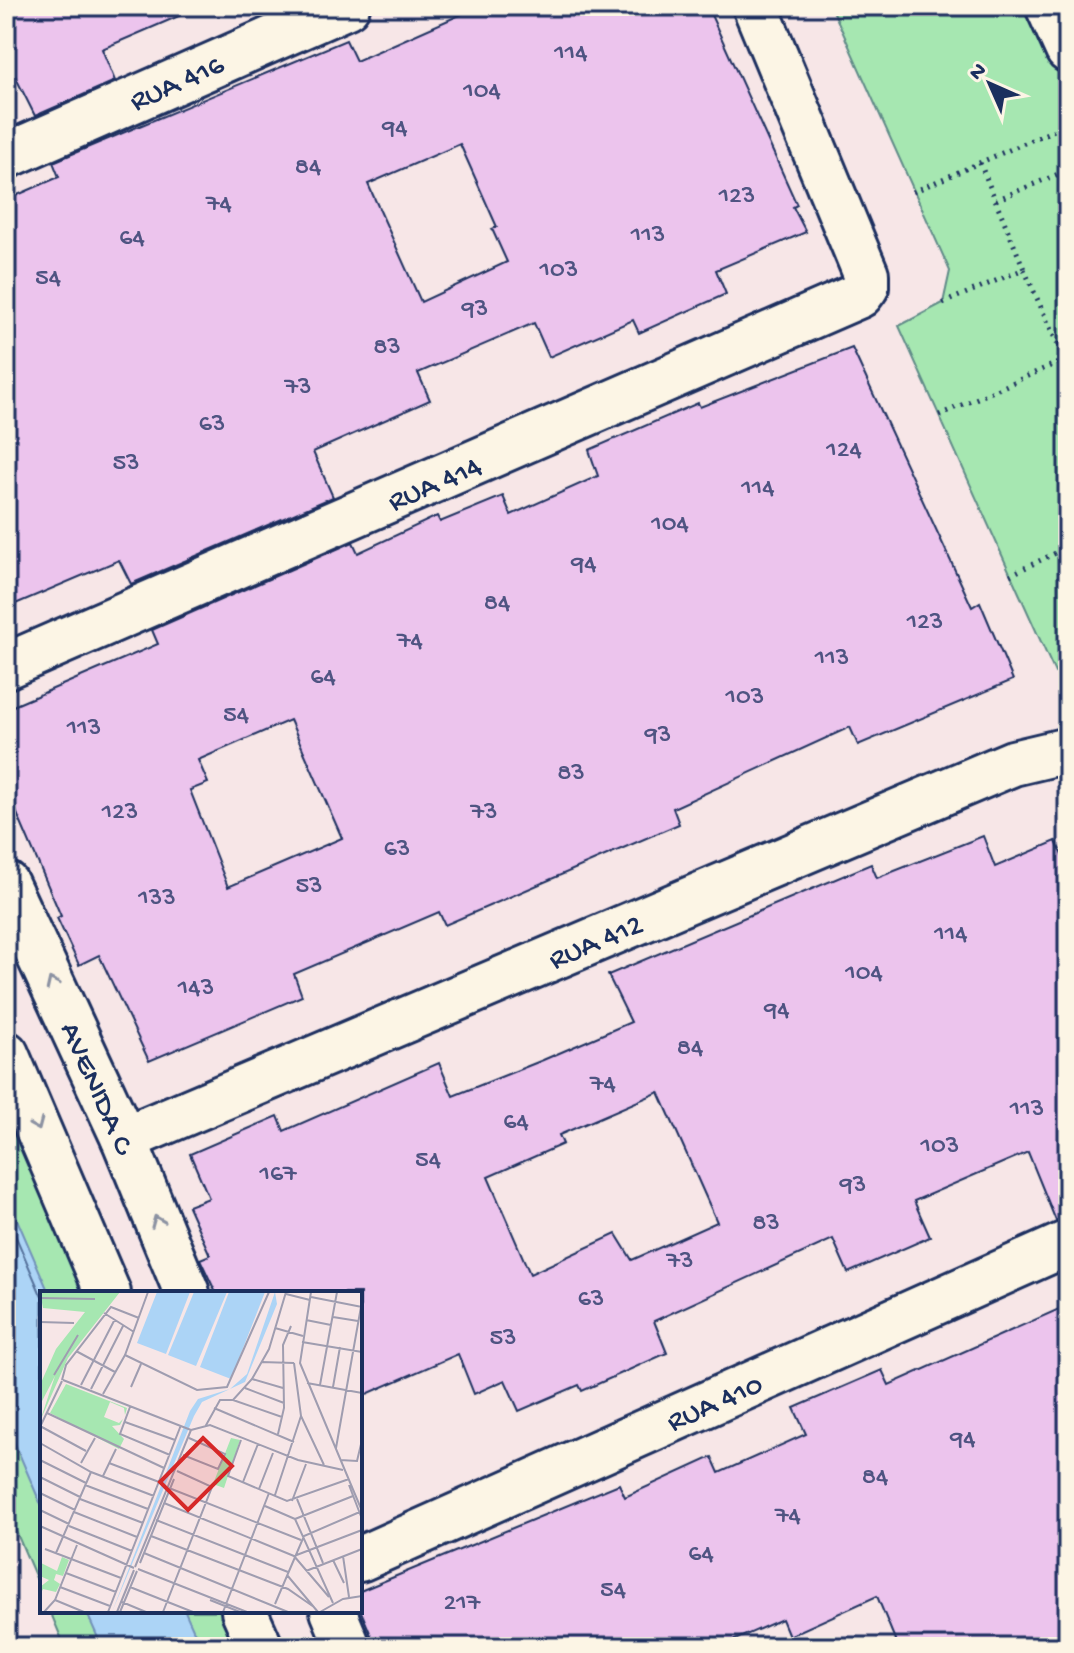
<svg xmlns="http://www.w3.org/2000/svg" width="1074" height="1653" font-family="'Gochi Hand',sans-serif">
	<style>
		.green { fill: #a6e7b1; stroke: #608b88; stroke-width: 2 }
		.water { fill: #acd4f6; stroke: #7292b9; stroke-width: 2 }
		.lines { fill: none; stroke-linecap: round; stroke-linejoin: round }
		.shore { stroke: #55719b; stroke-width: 2 }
		.building { fill: #ecc4ed; stroke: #1b2f5e; stroke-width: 2; fill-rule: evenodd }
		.minor-casing { stroke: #1b2f5e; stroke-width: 50 }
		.tertiary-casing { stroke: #1b2f5e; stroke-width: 50 }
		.path { stroke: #1b2f5e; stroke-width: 5; stroke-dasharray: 2 6; stroke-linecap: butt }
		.minor { stroke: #fcf5e5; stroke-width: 44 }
		.tertiary { stroke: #fcf5e5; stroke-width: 44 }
		.oneway { stroke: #8c92a2 }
		.labels { text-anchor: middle; stroke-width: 6; stroke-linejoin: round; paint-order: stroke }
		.number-label { font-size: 26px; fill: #4f5482 }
		.street-label { font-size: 30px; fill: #1b2f5e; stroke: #fcf5e5 }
		.inset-road { fill: none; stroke: #9f9db0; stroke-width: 2 }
		.view { fill: #d62828; fill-opacity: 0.15; stroke: #d62828; stroke-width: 4 }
		.inset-edge { fill: none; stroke: #1b2f5e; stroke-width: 4 }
	</style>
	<rect width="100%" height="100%" fill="#f7e6e7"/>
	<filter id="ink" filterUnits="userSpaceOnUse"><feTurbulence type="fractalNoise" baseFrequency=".0125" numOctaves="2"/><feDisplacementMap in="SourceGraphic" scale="16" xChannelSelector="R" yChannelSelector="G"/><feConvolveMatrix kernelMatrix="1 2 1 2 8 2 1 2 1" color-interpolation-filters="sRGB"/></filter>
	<g filter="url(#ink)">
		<!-- green -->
		<g class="green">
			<polygon points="831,6 1032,6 1068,90 1068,667 1055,673 899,326 943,303 950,271"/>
			<polygon points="6,1081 96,1293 42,1293 42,1592 6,1508"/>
			<polygon points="50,1611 230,1611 246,1647 65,1647"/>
		</g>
		<!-- water -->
		<g class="water">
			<polygon points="6,1194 49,1293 42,1293 42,1507 6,1423"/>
			<polygon points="86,1611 185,1611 201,1647 102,1647"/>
		</g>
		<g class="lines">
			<!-- shore -->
			<polyline class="shore" points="6,1214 42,1297"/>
		</g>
		<!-- building -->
		<g class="building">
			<polygon points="6,6 202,6 102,49 115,81 35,116 6,58"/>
			<path d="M480,6H707L797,205L793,207L806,232L716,270L726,294L639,333L633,320L549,357L534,323L418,373L430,400L313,452L333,497L131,584L119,560L6,608V200L59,177L53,162L346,40L356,61ZM460,144L497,227L492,229L507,262L421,302L368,184Z"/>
			<path d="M852,348L972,607L980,602L1013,680L858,745L850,727L673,808L679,824L445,925L439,912L294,974L302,996L149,1061L99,955L79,965L57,918L61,916L6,788V709L158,644L152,630L353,542L358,553L437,516L440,522L503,496L511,515L598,476L589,450L698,403L700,407ZM290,720L342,838L228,887L190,790L208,783L198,760Z"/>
			<path d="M983,836L995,867L1056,841L1068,869V1218L1056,1221L1028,1152L914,1201L930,1237L848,1273L833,1239L654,1321L667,1353L582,1391L579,1385L519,1411L505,1380L474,1394L458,1354L360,1397V1293H216L200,1259L210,1255L188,1206L209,1198L190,1154L278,1116L284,1131L439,1063L453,1096L543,1060L631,1022L608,975L871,864L877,878ZM659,1092L717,1222L632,1260L616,1234L530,1274L488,1177L563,1144L559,1135Z"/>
			<polygon points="1068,1305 1068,1647 898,1647 877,1596 789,1636 782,1619 719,1647 376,1647 360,1609 360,1591 619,1484 625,1497 712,1457 719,1473 806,1434 794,1408 882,1370 889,1385"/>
		</g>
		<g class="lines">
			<!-- minor casing -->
			<g class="minor-casing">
				<g id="minor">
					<polyline points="1048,6 1068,50"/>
					<polyline points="6,156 347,6"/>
					<polyline points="6,666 860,295 866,287 866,274 755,6"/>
					<polyline points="124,1139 1013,763 1068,750"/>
					<polyline points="360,1559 1068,1243"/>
				</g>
			</g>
			<!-- tertiary casing -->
			<g class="tertiary-casing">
				<g id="tertiary">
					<polyline points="6,884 124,1139 187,1293"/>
					<polyline points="6,1054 108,1293"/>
					<polyline points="244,1611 260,1647"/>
					<polyline points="333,1611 348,1647"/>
				</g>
			</g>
			<!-- path -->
			<g class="path">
				<polyline points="980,163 1024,269"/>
				<polyline points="913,192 1068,124"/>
				<polyline points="996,200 1068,170"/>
				<polyline points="943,303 1024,269 1068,368"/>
				<polyline points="1057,345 1068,340"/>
				<polyline points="939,415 1064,360"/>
				<polyline points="1010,575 1068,547"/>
			</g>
			<!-- minor -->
			<use href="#minor" class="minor"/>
			<!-- tertiary -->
			<use href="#tertiary" class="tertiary"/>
		</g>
		<!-- one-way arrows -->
		<defs><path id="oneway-chevron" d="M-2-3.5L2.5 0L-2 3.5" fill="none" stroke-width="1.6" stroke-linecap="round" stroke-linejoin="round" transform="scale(2)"/></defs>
		<g class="oneway">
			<use href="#oneway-chevron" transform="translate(52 983) rotate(-115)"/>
			<use href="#oneway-chevron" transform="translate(37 1125) rotate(67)"/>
			<use href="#oneway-chevron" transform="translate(157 1221) rotate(-112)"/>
		</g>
	</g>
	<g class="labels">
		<!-- number labels -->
		<g class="number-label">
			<text x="571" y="59">114</text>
			<text x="482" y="97">104</text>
			<text x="395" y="134">94</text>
			<text x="308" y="173">84</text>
			<text x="737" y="202">123</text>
			<text x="219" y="210">74</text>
			<text x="648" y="241">113</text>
			<text x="132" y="244">64</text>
			<text x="559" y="276">103</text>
			<text x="48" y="284">54</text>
			<text x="475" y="315">93</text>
			<text x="387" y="353">83</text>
			<text x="298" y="393">73</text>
			<text x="212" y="430">63</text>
			<text x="844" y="456">124</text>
			<text x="126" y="469">53</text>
			<text x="758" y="494">114</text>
			<text x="670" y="530">104</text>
			<text x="584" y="570">94</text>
			<text x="497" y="609">84</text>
			<text x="925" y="628">123</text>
			<text x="410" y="647">74</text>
			<text x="832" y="664">113</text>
			<text x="323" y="683">64</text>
			<text x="745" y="703">103</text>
			<text x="236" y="721">54</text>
			<text x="84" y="734">113</text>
			<text x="658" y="741">93</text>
			<text x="571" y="779">83</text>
			<text x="120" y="818">123</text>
			<text x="484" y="818">73</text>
			<text x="397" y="855">63</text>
			<text x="309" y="892">53</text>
			<text x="157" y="904">133</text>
			<text x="951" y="940">114</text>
			<text x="864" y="979">104</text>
			<text x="196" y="994">143</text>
			<text x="777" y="1016">94</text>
			<text x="690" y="1054">84</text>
			<text x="603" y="1090">74</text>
			<text x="1027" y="1115">113</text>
			<text x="516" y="1128">64</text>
			<text x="940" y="1152">103</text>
			<text x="428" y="1166">54</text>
			<text x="278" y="1180">167</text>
			<text x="853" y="1191">93</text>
			<text x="766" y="1229">83</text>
			<text x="680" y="1267">73</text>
			<text x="591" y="1305">63</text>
			<text x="503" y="1344">53</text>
			<text x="963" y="1445">94</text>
			<text x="875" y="1483">84</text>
			<text x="788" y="1522">74</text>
			<text x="701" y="1560">64</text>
			<text x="613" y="1596">54</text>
			<text x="462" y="1609">217</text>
		</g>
		<!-- street labels -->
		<g class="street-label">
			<text transform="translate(176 81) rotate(-24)" y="10">RUA 416</text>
			<text transform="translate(434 482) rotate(-23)" y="10">RUA 414</text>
			<text transform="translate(595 940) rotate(-23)" y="10">RUA 412</text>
			<text transform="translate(99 1087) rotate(66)" y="10">AVENIDA C</text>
			<text transform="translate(714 1401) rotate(-24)" y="10">RUA 410</text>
		</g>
	</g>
	<!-- overview -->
	<g transform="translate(40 1291)">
		<rect width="322" height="322" fill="#f7e6e7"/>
		<path d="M0,1H80L28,67L0,130L15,85L0,114V94L16,58L45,21L3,17ZM26,93L87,117L85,124L84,117L70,111L64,126L79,132L83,128L80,134L72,135L84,148L79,158L10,122ZM191,147L200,149L184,197L173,193ZM22,266L29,269L23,285L16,283L14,289L20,293L16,301L3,298L0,304V296L9,289L0,285L1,272L17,280Z" fill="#a6e7b1"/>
		<path d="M117,1H150L126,63L97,52ZM154,1H187L156,75L128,64ZM189,1H225L191,88L160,76ZM235,1L237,13L205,91L162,111L154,125L72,321L150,120L158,108L190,98L207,83Z" fill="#acd4f6"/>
		<path class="inset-road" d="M271,1L260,72L322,220M246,3L270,9M271,6L322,16M0,7L55,8M64,22L94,41M293,26L318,30M266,29L291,34M0,31L34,32M235,37L263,45M262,51L322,61M36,60L75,81M85,64L157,99L187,96L229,1M221,71L254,72M14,84L38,44M212,88L243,97M22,89L26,74L71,16L99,27M23,89L151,139M267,92L322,102M41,94L75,28M280,94L297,1M91,96L101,73M293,96L300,56M205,97L244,112M51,98L83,35M63,103L85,64L108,1M193,109L242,126M90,116L80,143L130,164M174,117L254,151M7,122L124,177M261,125L284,174M85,131L135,149M0,135L46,160M0,136L22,90M165,136L180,109H193L212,88L229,58L246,1M151,139L170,134L258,169L303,179M238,143L244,117L243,54L251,35M201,149L188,185L247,210L309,188M0,152L51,181L114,205M296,157L322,10M143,164L178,178L185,163L149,147M0,169L46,192M300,169L317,170L322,149M41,172L55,147M69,172L119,191M63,185L76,158M0,186L40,206M203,191L218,153M45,194L108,218M309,194L322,228M129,197L261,249M219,198L233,162M0,202L35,219M235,204L261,125L254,72M40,208L103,232M257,208L283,272M252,210L266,173M124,212L254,265M225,215L255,228M0,219L29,233M34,221L97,246M255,228L293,312M255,228L313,205M116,229L248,281M0,235L94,277M29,235L92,260M111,245L248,298L274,316M5,258L81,287M16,262L51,181M104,262L248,321M254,265L322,239M254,265L289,306M303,265L309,306M293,269L304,292M100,272L134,188M95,276L151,139M98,278L207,321M266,280L322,258M26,282L76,301M247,284L278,321M20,296L70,315M90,296L153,321M15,309L44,321M170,309L200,321M82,311L106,321M235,313L264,245L322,220M4,321L15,309L37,254M68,321L141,134M77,321L94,279M80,321L97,280M123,321L172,196L137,180M183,321L229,202M280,321L303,308L322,305"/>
		<path class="view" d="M163,147L192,175L148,219L120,191Z"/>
		<rect width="322" height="322" class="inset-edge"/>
	</g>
	<!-- margin -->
	<rect width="1074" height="1653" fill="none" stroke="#fcf5e5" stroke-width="32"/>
	<rect x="16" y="16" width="1042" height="1621" fill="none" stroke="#1b2f5e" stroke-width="3" filter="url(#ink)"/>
	<!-- north arrow -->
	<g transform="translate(990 84) rotate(315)" stroke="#fcf5e5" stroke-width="6" paint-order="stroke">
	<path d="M0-6L14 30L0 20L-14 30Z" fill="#1b2f5e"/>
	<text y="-12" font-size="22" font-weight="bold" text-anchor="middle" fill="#1b2f5e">N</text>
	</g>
</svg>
